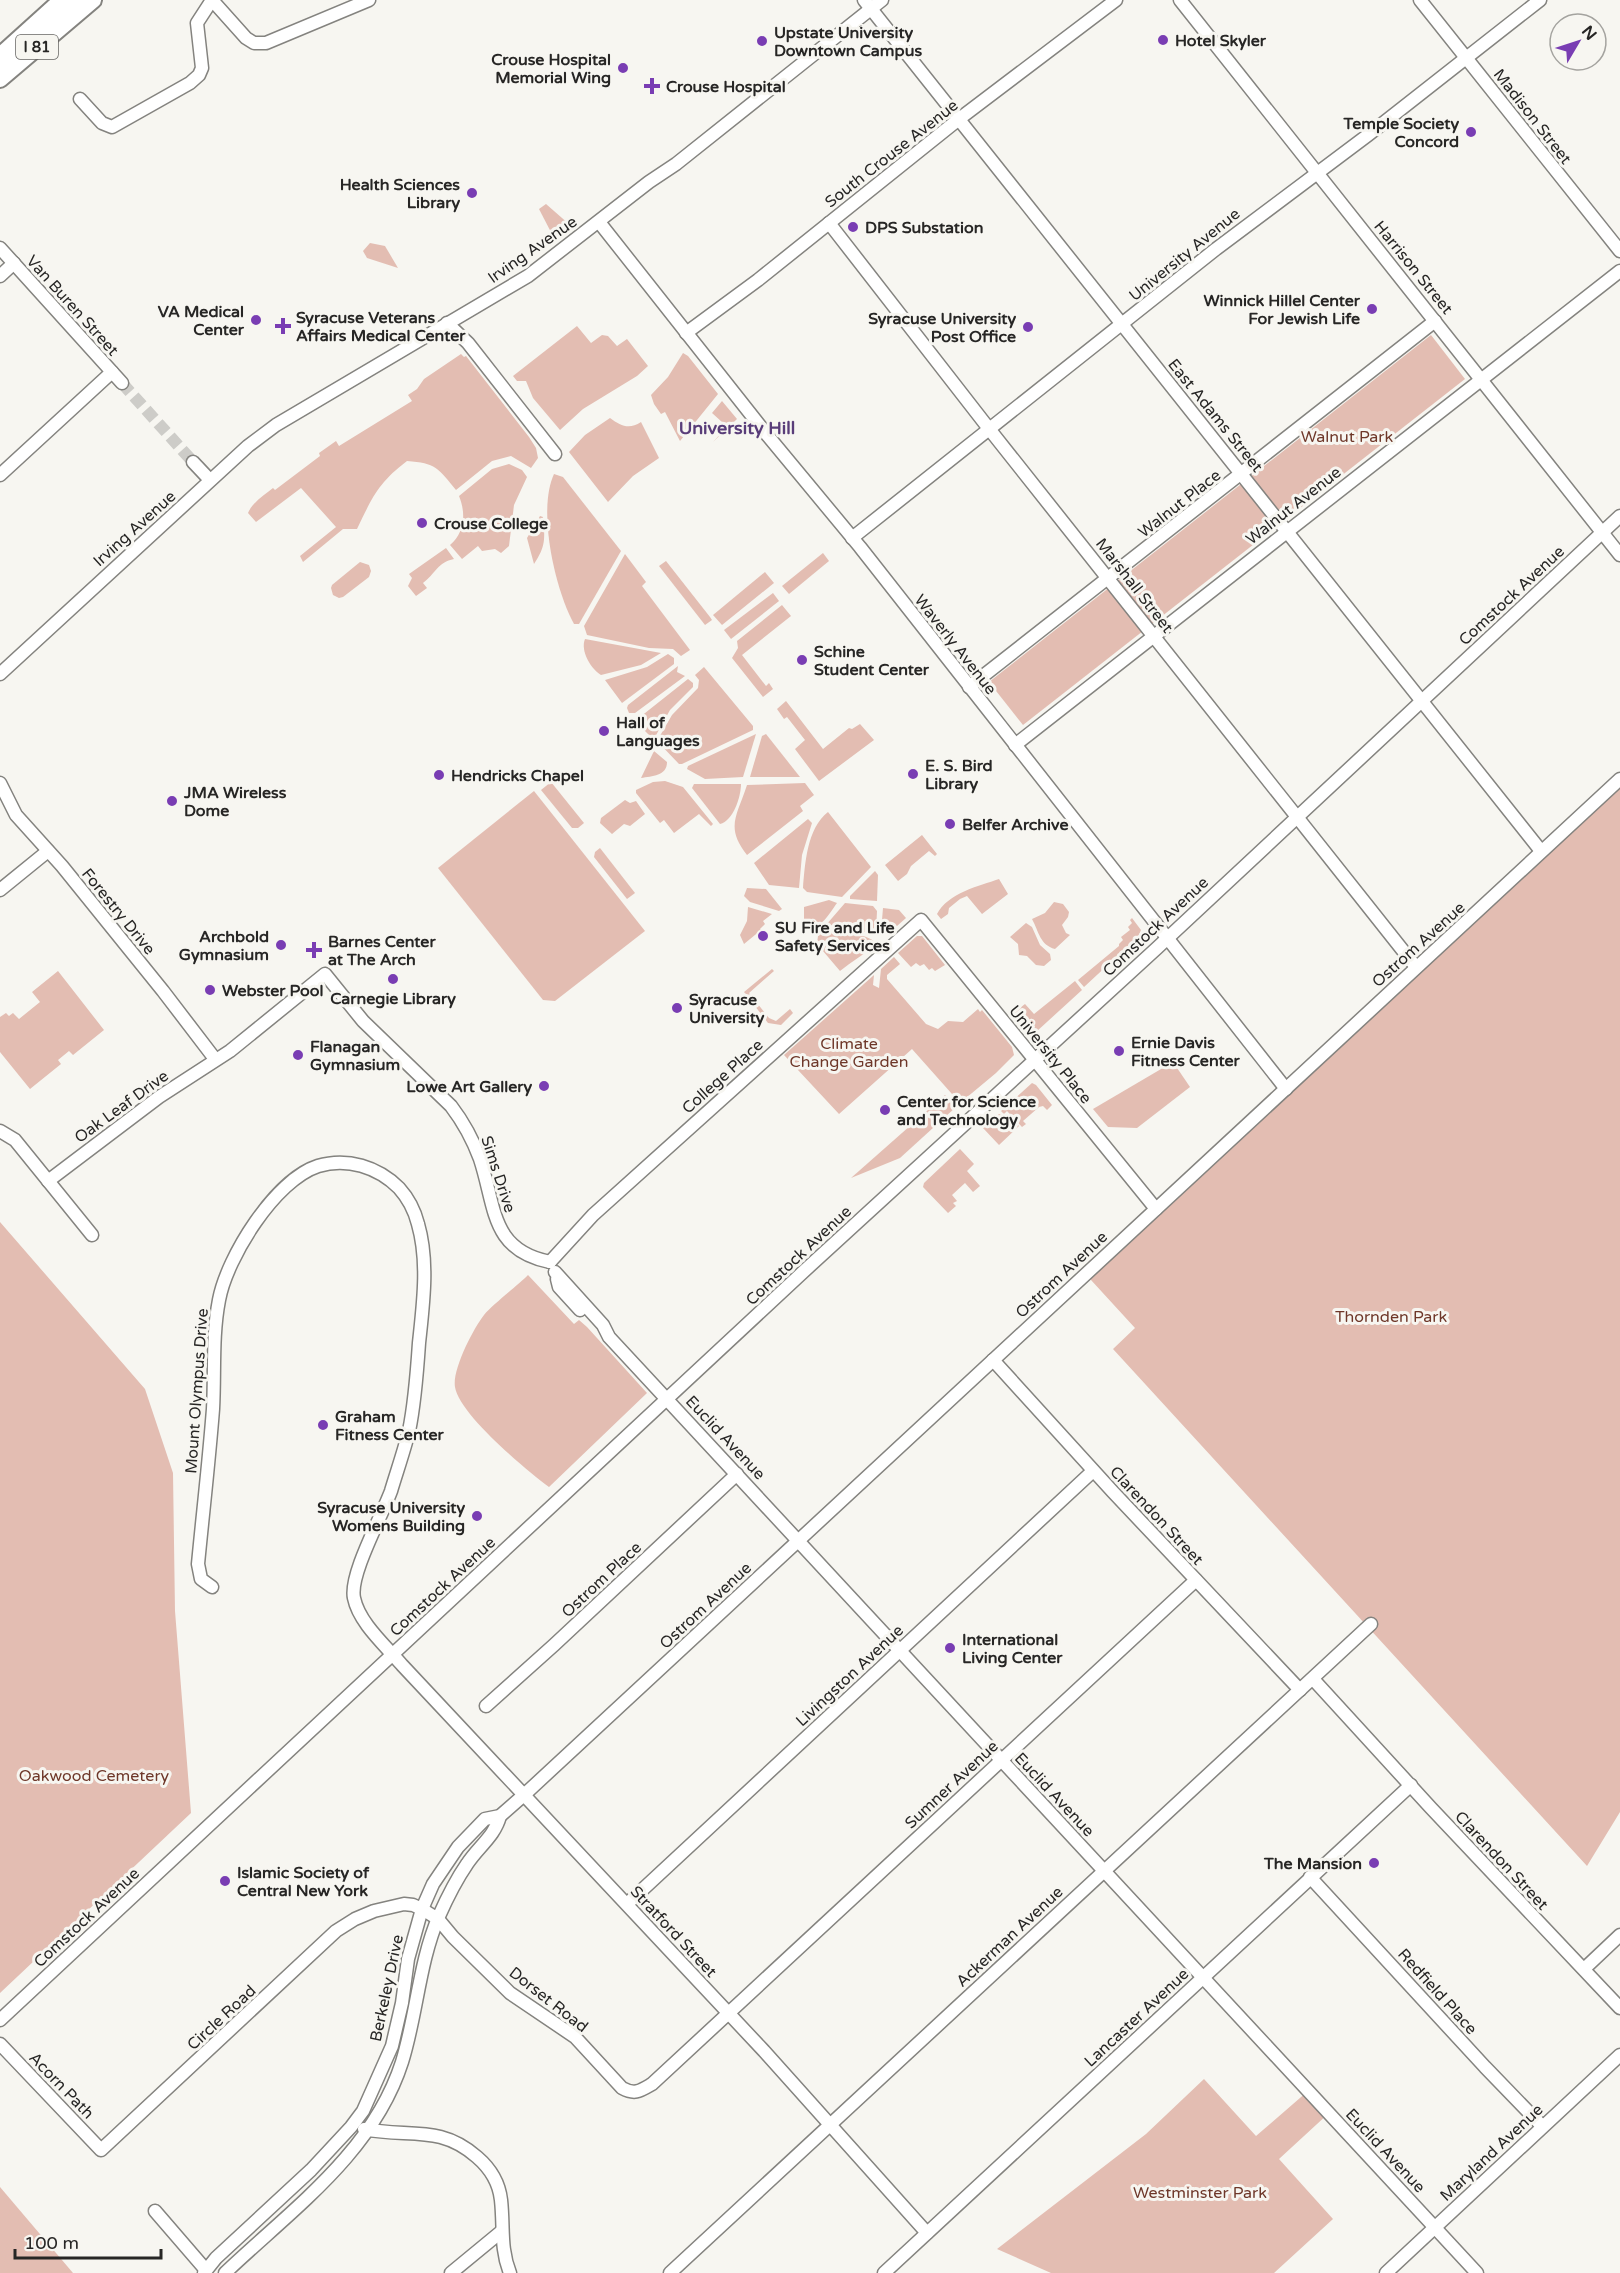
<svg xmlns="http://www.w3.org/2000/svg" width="1620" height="2273" font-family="'Varela Round',sans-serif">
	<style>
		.green { fill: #e3bdb2 }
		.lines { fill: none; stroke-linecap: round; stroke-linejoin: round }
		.minor-tunnel { stroke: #cdccc8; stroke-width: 12; stroke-dasharray: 12 6; stroke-linecap: butt }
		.minor-casing { stroke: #84837f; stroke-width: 15 }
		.highway-casing { stroke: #84837f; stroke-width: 20 }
		.minor { stroke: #fff; stroke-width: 12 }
		.highway { stroke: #fff; stroke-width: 16 }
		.poi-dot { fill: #793db3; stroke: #f7f6f1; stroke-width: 2 }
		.labels { text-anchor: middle; stroke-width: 6; stroke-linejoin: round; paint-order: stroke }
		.shield { fill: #f7f6f1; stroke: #656462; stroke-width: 1.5 }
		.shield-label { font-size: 15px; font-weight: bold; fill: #272625 }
		.poi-label { font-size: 16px; font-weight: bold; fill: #272625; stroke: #f7f6f1; text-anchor: start }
		.street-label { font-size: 16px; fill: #272625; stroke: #f7f6f1 }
		.park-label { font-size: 16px; fill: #6e3729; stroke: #f7f6f1 }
		.neighbourhood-label { font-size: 18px; font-weight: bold; fill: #593d79; stroke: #f7f6f1 }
	</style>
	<rect width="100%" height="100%" fill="#f7f6f1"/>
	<!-- green -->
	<g class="green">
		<polygon points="546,204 570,225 554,238 539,209"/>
		<polygon points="370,243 385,246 398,268 367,258 363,251"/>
		<polygon points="577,326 591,343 602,335 608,336 617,346 627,339 648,366 637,376 583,409 560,430 533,398 526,381 517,381 513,376"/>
		<polygon points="1431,335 1465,379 1023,725 989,682"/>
		<polygon points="683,353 688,356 718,394 680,441 665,412 661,414 654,404 651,395 668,377"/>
		<path d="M461,354L464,357L466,356L529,437L536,448L538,458L531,468L511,456L492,461L456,490C438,468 436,463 407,461C378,483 372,498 357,529H343L303,562L300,556L336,527L301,488L256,522L248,513C252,503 264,495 273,488L275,490L320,456L319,453L336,441L339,446L412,401L408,395L417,389L424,379Z"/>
		<polygon points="722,401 737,419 713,442 725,429 720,425 722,422 712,413"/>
		<path d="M610,418C621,426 629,430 641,422L659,458L633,476L608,502L569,452L585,435Z"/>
		<path d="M509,464L522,470L527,477L514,505L509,546L501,553L495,549L482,551L478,546L462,559L450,545C465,532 466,513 459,496L492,469Z"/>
		<path d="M554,474L563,477L621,551L579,624H574C555,590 537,510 554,474Z"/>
		<path d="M540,516L543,517C545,539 546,546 534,564L527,538Z"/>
		<path d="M446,548L454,559C438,562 435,574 423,583L427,588L416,596L408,586L412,578L409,574Z"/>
		<polygon points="823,553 829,561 789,594 782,586"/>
		<polygon points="625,554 646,582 642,586 690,650 681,656 673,649 649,648 587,635 584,626"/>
		<polygon points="666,561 710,617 712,620 705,625 659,566"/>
		<polygon points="360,562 369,565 371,571 369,577 343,597 339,598 333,595 331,588 332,585"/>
		<polygon points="765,572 774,583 722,625 713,615"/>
		<polygon points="773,593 779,601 731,639 724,630"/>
		<polygon points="782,605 791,616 742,655 766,686 769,683 773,689 763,697 732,658 738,648 737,641"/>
		<path d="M585,639L661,653L641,665L601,675C591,669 580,651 585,639Z"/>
		<polygon points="668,654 674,658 674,664 622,703 605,680 647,667"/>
		<polygon points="678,666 677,672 685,676 635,713 629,713 627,708 628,705"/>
		<polygon points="704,667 753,726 753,730 682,764 679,764 657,741 672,715 698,688 699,680 695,675"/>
		<polygon points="688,679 693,683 693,687 670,710 655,737 652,738 635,721"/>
		<polygon points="786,701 823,749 849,728 852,729 860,724 874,740 819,781 795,749 805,740 787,717 784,719 777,709"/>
		<polygon points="756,734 743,777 705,779 687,769 688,766"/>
		<polygon points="766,734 800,777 750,777 762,736"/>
		<path d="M654,751L667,762C667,776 652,776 641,778Z"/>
		<polygon points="665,781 683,787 713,824 711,826 699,814 674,833 664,820 660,823 636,793 636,790 653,782"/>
		<polygon points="551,782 584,823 578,828 572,828 541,790"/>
		<path d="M805,783L814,795L800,806L803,811L747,855C725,827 737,816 747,785Z"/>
		<path d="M694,784H741C741,797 733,821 720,824L692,788Z"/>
		<polygon points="1620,786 1620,1812 1587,1866 1113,1349 1135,1328 1091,1280 1091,1276 1148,1226"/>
		<polygon points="534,791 645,931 555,1001 543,1000 438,868"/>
		<polygon points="625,800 630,803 636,801 645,814 630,826 624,824 612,834 600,823 601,818"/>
		<path d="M828,812L871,867L842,897L807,892L803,888C805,864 807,828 828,812Z"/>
		<polygon points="808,819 812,823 802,855 799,888 769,885 754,863"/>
		<polygon points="922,835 937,854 935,856 929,851 911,866 907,874 898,881 885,865"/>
		<polygon points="600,848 635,893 627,899 594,857 595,852"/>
		<polygon points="875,871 878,875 877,901 850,899 850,896"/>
		<path d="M999,879L1008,894L982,914L967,896L960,899L949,908L948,914L941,919L937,914C948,893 979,886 999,879Z"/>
		<polygon points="747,888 766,889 782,909 779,911 750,902 744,896"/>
		<path d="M829,900L837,903C829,914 820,932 804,926V907Z"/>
		<path d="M1054,902L1063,904L1069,912L1068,917L1062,925L1066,933L1070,935L1055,949C1040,945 1039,932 1032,919L1045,913Z"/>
		<polygon points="845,903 873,906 877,911 876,932 864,932 845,926 826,925"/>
		<polygon points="748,907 772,914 763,921 765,924 760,929 761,930 744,944 740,935 747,921"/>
		<polygon points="883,908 899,910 906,918 888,934 881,932"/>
		<polygon points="1132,918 1141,930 1138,937 1084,987 1078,980 1119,946 1119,944 1123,940 1121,937 1130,930 1128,927 1132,923 1130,920"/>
		<polygon points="1026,923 1032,927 1040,945 1050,954 1051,960 1044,966 1036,965 1027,956 1019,955 1018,944 1010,937"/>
		<path d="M823,931C837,929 869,934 877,944C865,954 852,961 840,971L817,944L818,936Z"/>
		<polygon points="917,936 922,936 945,965 935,971 932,968 929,970 924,964 920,966 916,963 911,967 898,953"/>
		<polygon points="894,957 900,964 887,975 887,979 926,1024 938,1029 948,1021 963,1022 978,1009 980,1012 982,1010 1012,1047 1014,1055 996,1073 960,1103 912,1049 839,1114 784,1055 874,975 873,985 879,988 881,969"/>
		<polygon points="772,969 774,971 749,993 769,1018 776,1021 790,1009 793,1013 781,1025 768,1023 744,992"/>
		<polygon points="58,971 104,1030 73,1055 69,1051 58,1060 61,1064 30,1089 0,1052 0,1017 6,1013 9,1016 13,1013 19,1019 40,1002 32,992"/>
		<polygon points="1075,981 1082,990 1036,1032 1024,1029 1012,1014 1025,1004 1034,1014"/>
		<polygon points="1173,1062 1190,1087 1137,1128 1108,1127 1093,1109"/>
		<polygon points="1032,1083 1036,1085 1052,1105 1047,1110 1043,1106 1039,1107 1023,1121 1026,1124 1022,1127 1007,1111 1004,1114 1001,1111"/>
		<polygon points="945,1095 956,1107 900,1158 851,1178"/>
		<polygon points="999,1114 1005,1116 1007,1114 1019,1126 999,1145 983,1128"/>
		<polygon points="960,1149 974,1164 967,1171 980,1186 973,1192 965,1183 952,1195 957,1201 953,1203 956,1206 948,1213 923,1187 924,1183"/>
		<polygon points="0,1222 145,1389 173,1473 175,1611 191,1813 0,1993"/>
		<path d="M528,1275L574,1324L579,1320L587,1327L647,1393L549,1487C526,1470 459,1414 455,1387C452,1370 473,1329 484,1315C492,1305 517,1286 528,1275Z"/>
		<polygon points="1204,2079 1256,2136 1308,2091 1329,2113 1279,2159 1333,2219 1274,2273 1051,2273 997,2249 1146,2134"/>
		<polygon points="0,2187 73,2273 0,2273"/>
	</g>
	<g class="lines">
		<!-- minor-tunnel -->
		<polyline class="minor-tunnel" points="122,383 193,462"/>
		<!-- minor casing -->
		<g class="minor-casing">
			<g id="minor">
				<polyline points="212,0 246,38 254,43 266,43 369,0"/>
				<polyline points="864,0 1541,851"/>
				<polyline points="1180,0 1620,555"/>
				<polyline points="1420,0 1620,251"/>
				<polyline points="0,66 77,0"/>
				<polyline points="80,99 102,123 112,127 190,83 199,75 202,68 197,23 212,0"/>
				<polyline points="599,222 768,436 860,547 1286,1089"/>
				<polyline points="829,223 990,430 1416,967"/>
				<polyline points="0,248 122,383"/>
				<polyline points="0,276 14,263"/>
				<polyline points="447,323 468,343 555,454"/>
				<polyline points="686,333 758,280 959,119 1116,0"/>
				<polyline points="193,462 210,480"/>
				<polyline points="0,475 112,372"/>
				<polyline points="852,538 1216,249 1368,135 1540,0"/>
				<polyline points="0,674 248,446 276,425 528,276 649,182 676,164 882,0"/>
				<polyline points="969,687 1435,321"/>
				<polyline points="1015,745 1620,271"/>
				<polyline points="0,783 16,815 62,866 163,991 215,1059"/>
				<polyline points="0,890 48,851"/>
				<polyline points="0,1131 15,1140 92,1235"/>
				<path d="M48,1181L159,1097L230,1051L325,974L363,1021L451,1106C464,1123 473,1140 480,1159C496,1207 490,1250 550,1262"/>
				<polyline points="550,1262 593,1215 921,920 1156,1209"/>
				<polyline points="555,1272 603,1325 609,1337 1477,2273"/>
				<polyline points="557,1279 559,1287 580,1310"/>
				<polyline points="993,1360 1113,1492 1300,1690"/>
				<path d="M212,1587L201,1579L198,1564C203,1512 209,1461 213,1409C215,1373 212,1336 219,1300C227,1257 275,1180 318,1166C347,1157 378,1167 399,1188C408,1198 415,1212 418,1224C429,1262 423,1305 419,1343C417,1373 415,1402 409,1431C404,1451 397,1471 391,1491C382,1516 349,1575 354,1598C359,1623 386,1646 402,1665L764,2051L927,2233"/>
				<polyline points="1313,1679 1431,1808 1620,2008"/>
				<polyline points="486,1706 554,1645 737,1474"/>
				<polyline points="1310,1877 1485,2067 1542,2126"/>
				<polyline points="627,1904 1093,1471"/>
				<polyline points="1584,1969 1620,1935"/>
				<polyline points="0,2020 802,1273 1157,948 1620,516"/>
				<path d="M0,2044L101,2150L336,1931L355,1919L374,1911L404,1904L413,1905L422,1909L438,1919L453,1937L510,1993L575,2037L622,2088C635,2095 640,2091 652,2084L1196,1580"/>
				<path d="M364,2129C408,2138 440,2124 477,2157C491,2169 499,2182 501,2200C504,2227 500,2248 510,2273"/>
				<polyline points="155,2211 205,2269"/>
				<polyline points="204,2273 216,2258 311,2170 351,2127 363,2111 392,2046 402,2003 408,1959 422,1909 433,1884 458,1847 485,1819 500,1816 525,1794 1620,779"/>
				<path d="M225,2273C291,2210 373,2153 402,2062C417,2014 419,1962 439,1916C447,1898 456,1880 467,1864C478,1847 495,1836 500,1816"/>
				<polyline points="451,2273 502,2231"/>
				<polyline points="670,2273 1371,1624"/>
				<polyline points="884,2273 1411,1785"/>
				<polyline points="1386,2273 1620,2055"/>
			</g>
		</g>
		<!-- highway casing -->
		<g class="highway-casing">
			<g id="highway">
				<polyline points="0,56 62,0"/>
				<polyline points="0,79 93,0"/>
			</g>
		</g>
		<!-- minor -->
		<use href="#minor" class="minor"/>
		<!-- highway -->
		<use href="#highway" class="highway"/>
	</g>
	<!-- markers -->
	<g class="poi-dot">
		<circle cx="1163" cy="40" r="6"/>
		<circle cx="762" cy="41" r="6"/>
		<circle cx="623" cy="68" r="6"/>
		<path d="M649 77h6v6h6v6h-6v6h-6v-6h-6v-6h6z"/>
		<circle cx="1471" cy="132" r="6"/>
		<circle cx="472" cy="193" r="6"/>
		<circle cx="853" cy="227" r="6"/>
		<circle cx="1372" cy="309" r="6"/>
		<circle cx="256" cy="320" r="6"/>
		<path d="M280 317h6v6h6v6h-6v6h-6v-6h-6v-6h6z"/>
		<circle cx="1028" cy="327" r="6"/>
		<circle cx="422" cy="523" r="6"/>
		<circle cx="802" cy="660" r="6"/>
		<circle cx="604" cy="731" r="6"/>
		<circle cx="913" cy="774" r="6"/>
		<circle cx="439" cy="775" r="6"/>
		<circle cx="172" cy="801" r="6"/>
		<circle cx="950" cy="824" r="6"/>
		<circle cx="763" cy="936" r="6"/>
		<circle cx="281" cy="945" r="6"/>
		<path d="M311 941h6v6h6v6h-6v6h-6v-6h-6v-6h6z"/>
		<circle cx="393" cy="979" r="6"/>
		<circle cx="210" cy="990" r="6"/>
		<circle cx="677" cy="1008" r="6"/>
		<circle cx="1119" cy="1051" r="6"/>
		<circle cx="298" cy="1055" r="6"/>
		<circle cx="544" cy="1086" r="6"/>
		<circle cx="885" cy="1110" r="6"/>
		<circle cx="323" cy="1425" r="6"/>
		<circle cx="477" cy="1516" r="6"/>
		<circle cx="950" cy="1648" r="6"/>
		<circle cx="1374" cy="1863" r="6"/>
		<circle cx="225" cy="1881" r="6"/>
	</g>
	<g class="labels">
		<!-- shield labels -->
		<rect class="shield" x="16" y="35" width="42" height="24" rx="4.5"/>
		<g class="shield-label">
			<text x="37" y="52">I 81</text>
		</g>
		<!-- poi labels -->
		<g class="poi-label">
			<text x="774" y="38">Upstate University<tspan x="774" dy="18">Downtown Campus</tspan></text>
			<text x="1175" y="46">Hotel Skyler</text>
			<text x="611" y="65" text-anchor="end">Crouse Hospital<tspan x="611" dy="18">Memorial Wing</tspan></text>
			<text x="666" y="92">Crouse Hospital</text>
			<text x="1459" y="129" text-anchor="end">Temple Society<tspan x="1459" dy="18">Concord</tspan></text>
			<text x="460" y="190" text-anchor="end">Health Sciences<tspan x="460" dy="18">Library</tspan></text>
			<text x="865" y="233">DPS Substation</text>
			<text x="1360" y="306" text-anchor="end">Winnick Hillel Center<tspan x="1360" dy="18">For Jewish Life</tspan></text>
			<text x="244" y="317" text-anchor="end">VA Medical<tspan x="244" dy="18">Center</tspan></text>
			<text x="296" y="323">Syracuse Veterans<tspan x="296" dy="18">Affairs Medical Center</tspan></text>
			<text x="1016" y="324" text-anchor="end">Syracuse University<tspan x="1016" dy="18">Post Office</tspan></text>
			<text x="434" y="529">Crouse College</text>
			<text x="814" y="657">Schine<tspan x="814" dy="18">Student Center</tspan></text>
			<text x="616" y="728">Hall of<tspan x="616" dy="18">Languages</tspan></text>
			<text x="925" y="771">E. S. Bird<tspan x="925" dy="18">Library</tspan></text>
			<text x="451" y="781">Hendricks Chapel</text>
			<text x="184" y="798">JMA Wireless<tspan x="184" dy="18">Dome</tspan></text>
			<text x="962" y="830">Belfer Archive</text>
			<text x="775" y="933">SU Fire and Life<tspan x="775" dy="18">Safety Services</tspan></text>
			<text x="269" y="942" text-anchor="end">Archbold<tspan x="269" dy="18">Gymnasium</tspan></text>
			<text x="328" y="947">Barnes Center<tspan x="328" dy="18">at The Arch</tspan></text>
			<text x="222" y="996">Webster Pool</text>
			<text x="393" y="1004" text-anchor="middle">Carnegie Library</text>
			<text x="689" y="1005">Syracuse<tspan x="689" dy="18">University</tspan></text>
			<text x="1131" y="1048">Ernie Davis<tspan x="1131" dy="18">Fitness Center</tspan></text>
			<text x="310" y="1052">Flanagan<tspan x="310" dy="18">Gymnasium</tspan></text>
			<text x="532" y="1092" text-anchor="end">Lowe Art Gallery</text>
			<text x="897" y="1107">Center for Science<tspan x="897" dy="18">and Technology</tspan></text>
			<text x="335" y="1422">Graham<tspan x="335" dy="18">Fitness Center</tspan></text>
			<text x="465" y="1513" text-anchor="end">Syracuse University<tspan x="465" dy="18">Womens Building</tspan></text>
			<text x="962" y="1645">International<tspan x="962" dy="18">Living Center</tspan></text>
			<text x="1362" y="1869" text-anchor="end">The Mansion</text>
			<text x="237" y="1878">Islamic Society of<tspan x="237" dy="18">Central New York</tspan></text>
		</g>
		<!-- street labels -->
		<g class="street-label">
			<text transform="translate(1533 116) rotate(52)" y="6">Madison Street</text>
			<text transform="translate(891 153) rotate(-38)" y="6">South Crouse Avenue</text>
			<text transform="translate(532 249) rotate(-35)" y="6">Irving Avenue</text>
			<text transform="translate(1184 254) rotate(-39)" y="6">University Avenue</text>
			<text transform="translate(1414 267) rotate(51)" y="6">Harrison Street</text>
			<text transform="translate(73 305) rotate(48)" y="6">Van Buren Street</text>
			<text transform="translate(1216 415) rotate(51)" y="6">East Adams Street</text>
			<text transform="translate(1179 503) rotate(-38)" y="6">Walnut Place</text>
			<text transform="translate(1293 505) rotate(-38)" y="6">Walnut Avenue</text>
			<text transform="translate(134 528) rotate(-42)" y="6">Irving Avenue</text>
			<text transform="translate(1135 585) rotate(52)" y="6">Marshall Street</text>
			<text transform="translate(1511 595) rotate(-43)" y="6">Comstock Avenue</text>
			<text transform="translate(956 644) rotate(52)" y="6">Waverly Avenue</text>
			<text transform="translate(119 911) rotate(51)" y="6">Forestry Drive</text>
			<text transform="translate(1155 926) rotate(-43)" y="6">Comstock Avenue</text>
			<text transform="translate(1418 944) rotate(-42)" y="6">Ostrom Avenue</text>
			<text transform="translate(1051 1054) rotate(51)" y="6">University Place</text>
			<text transform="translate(722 1076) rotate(-42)" y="6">College Place</text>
			<text transform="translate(121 1106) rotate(-36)" y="6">Oak Leaf Drive</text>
			<text transform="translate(499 1174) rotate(72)" y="6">Sims Drive</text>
			<text transform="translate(798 1255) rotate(-43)" y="6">Comstock Avenue</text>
			<text transform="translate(1061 1274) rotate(-43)" y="6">Ostrom Avenue</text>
			<text transform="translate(196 1391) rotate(-86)" y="6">Mount Olympus Drive</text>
			<text transform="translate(726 1437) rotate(47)" y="6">Euclid Avenue</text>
			<text transform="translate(1157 1515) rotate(47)" y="6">Clarendon Street</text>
			<text transform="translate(601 1579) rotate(-43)" y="6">Ostrom Place</text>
			<text transform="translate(442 1586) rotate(-43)" y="6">Comstock Avenue</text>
			<text transform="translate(705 1605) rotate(-43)" y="6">Ostrom Avenue</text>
			<text transform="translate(849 1675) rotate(-43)" y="6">Livingston Avenue</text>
			<text transform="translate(951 1784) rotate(-43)" y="6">Sumner Avenue</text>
			<text transform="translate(1055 1794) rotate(47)" y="6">Euclid Avenue</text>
			<text transform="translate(1502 1860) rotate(47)" y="6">Clarendon Street</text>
			<text transform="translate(86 1917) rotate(-43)" y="6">Comstock Avenue</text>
			<text transform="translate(674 1931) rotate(47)" y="6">Stratford Street</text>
			<text transform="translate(1009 1936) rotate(-43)" y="6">Ackerman Avenue</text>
			<text transform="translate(386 1988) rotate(-78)" y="6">Berkeley Drive</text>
			<text transform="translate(1438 1991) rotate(48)" y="6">Redfield Place</text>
			<text transform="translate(549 1999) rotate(38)" y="6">Dorset Road</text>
			<text transform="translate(221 2017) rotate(-43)" y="6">Circle Road</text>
			<text transform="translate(1136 2017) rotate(-43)" y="6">Lancaster Avenue</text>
			<text transform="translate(62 2085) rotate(46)" y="6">Acorn Path</text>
			<text transform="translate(1386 2150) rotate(47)" y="6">Euclid Avenue</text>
			<text transform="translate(1491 2152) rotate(-43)" y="6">Maryland Avenue</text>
		</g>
		<!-- park labels -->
		<g class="park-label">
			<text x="1347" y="442">Walnut Park</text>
			<text x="849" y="1049">Climate<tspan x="849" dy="18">Change Garden</tspan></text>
			<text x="1391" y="1322">Thornden Park</text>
			<text x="94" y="1781">Oakwood Cemetery</text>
			<text x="1200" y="2198">Westminster Park</text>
		</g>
		<!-- neighbourhood labels -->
		<g class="neighbourhood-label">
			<text x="737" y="434">University Hill</text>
		</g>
	</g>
	<!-- north arrow -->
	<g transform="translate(1578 42) rotate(51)"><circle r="28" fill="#f7f6f1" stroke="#a4a39f" stroke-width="1.5"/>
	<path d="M0-4.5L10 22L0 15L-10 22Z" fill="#793db3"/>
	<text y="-9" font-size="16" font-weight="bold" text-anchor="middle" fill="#272625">N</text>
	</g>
	<!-- scale -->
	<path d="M15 2249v9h146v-9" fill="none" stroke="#272625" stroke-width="3"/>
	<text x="24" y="2249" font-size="18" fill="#272625" stroke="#f7f6f1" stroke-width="4.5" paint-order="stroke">100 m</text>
</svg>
